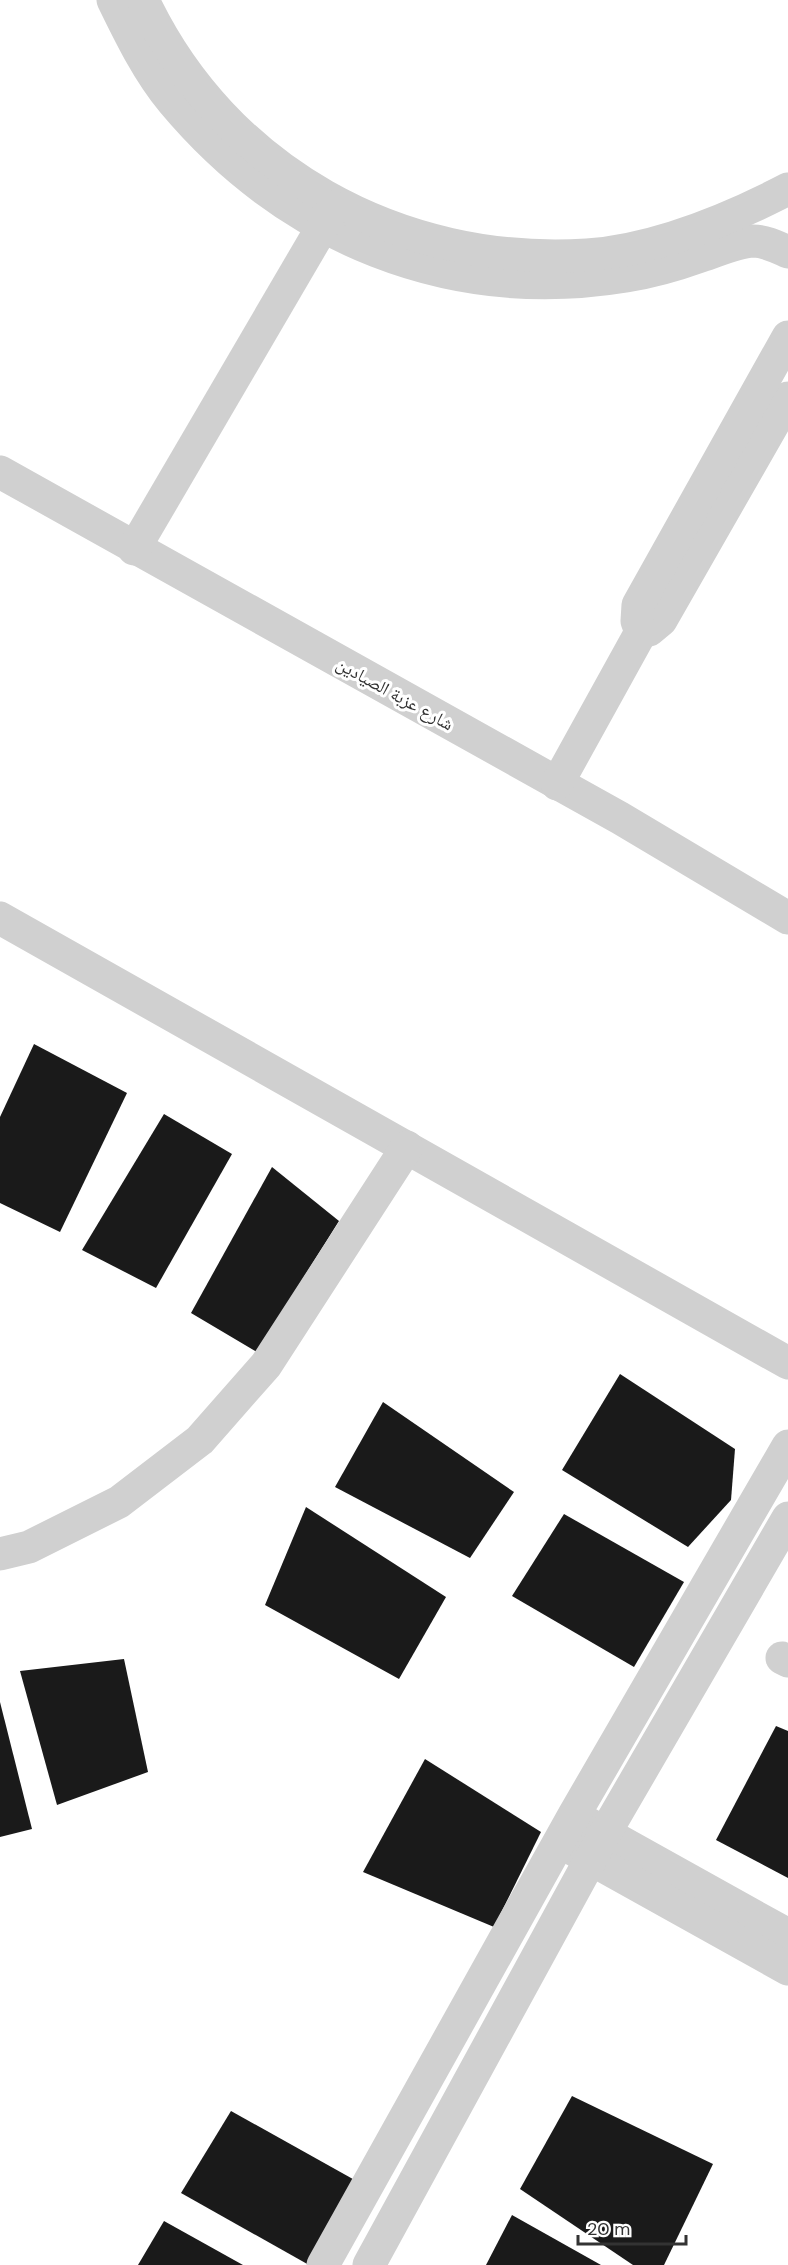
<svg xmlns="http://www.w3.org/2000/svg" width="788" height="2265" font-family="'DM Sans','Noto Naskh Arabic',sans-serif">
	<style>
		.building { fill: #1a1a1a }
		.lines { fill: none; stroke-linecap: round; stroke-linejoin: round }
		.minor { stroke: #d0d0d0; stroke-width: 33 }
		.labels { text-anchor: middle; stroke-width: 6; stroke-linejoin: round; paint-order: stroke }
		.street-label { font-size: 18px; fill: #333; stroke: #fff }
	</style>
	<rect width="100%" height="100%" fill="#fff"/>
	<!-- building -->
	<g class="building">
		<polygon points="34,1044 127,1093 60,1232 0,1203 0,1117"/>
		<polygon points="164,1114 232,1154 156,1288 82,1250"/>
		<polygon points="272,1167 339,1221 257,1352 191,1313"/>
		<polygon points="620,1374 735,1449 731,1500 688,1547 562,1470"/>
		<polygon points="383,1402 514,1492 470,1558 335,1487"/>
		<polygon points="306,1507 446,1597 399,1679 265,1605"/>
		<polygon points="564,1514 684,1582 634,1667 512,1596"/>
		<polygon points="124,1659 148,1772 57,1805 20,1671"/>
		<polygon points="0,1702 32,1829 0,1837"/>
		<polygon points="776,1726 788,1731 788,1878 716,1840"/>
		<polygon points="425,1759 541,1832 494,1927 363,1872"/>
		<polygon points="572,2096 713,2164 664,2265 633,2265 520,2189"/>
		<polygon points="231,2111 360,2183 309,2265 181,2193"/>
		<polygon points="512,2215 601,2265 486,2265"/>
		<polygon points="164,2221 243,2265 138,2265"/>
	</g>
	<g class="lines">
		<!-- minor -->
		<g class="minor">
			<path d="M113,0C130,35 148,72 173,102C287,238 450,305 626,276C652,272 676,265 701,256C717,251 736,242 753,241C766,241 777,247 788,252"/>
			<path d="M143,0C224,171 399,267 587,255C655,250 728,220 788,189"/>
			<polyline points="0,472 620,818 788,918"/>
			<polyline points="134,549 334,207"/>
			<polyline points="641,632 649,630 661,620 788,398"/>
			<polyline points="557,784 641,632 637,621 638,605 788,337"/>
			<polyline points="0,918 788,1363"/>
			<polyline points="0,1554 29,1547 119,1502 200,1440 266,1365 407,1147"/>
			<polyline points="782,1658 788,1661"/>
			<polyline points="585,1822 788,1935"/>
			<polyline points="571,1848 788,1969"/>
			<polyline points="323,2265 574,1815 788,1446"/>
			<polyline points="369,2265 605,1833 788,1518"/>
		</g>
	</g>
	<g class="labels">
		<!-- street labels -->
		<g class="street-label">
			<text transform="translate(395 694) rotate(29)" y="6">شارع عزبة الصيادين</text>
		</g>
	</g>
	<!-- scale -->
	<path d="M578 2235v9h108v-9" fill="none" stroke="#333333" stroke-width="3"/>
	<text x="587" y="2235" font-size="18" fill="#333333" stroke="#ffffff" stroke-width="4.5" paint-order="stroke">20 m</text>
</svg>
